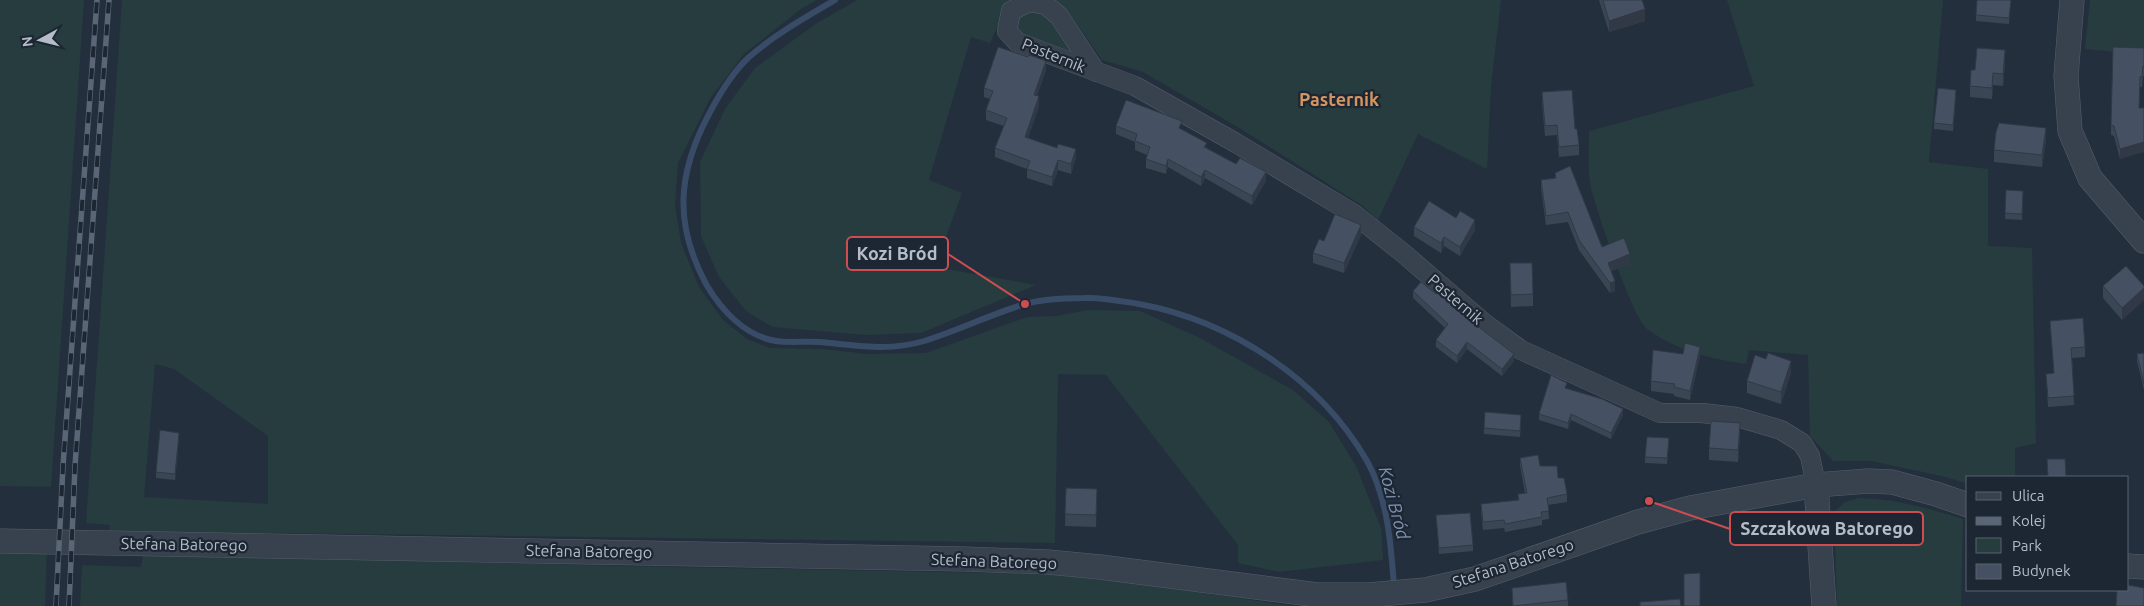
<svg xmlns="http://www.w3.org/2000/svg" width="2144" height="606" font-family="Ubuntu,sans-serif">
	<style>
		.green { fill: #263c3f; fill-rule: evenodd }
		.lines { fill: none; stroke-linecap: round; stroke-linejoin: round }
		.stream { stroke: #394c67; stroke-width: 6 }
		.minor-casing { stroke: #565f6c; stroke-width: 20 }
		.tertiary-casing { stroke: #565f6c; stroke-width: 25 }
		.minor { stroke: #38414e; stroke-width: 19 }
		.tertiary { stroke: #38414e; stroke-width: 24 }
		.rail-casing { stroke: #5a6575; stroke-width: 5.5 }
		.rail { stroke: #1d2633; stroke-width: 4; stroke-dasharray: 11; stroke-linecap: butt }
		.wall { fill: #3b4654 }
		.shaded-wall { fill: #303945 }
		.building { fill: #455162; stroke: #303945 }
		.labels { text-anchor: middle; stroke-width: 4.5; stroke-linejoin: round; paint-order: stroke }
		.street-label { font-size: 16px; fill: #b4bcc9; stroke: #1d2633 }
		.neighbourhood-label { font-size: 18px; font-weight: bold; fill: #d59563; stroke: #1d2633 }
		.water-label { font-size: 18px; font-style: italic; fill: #7c92b1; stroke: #1d2633 }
		.leader { fill: none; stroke: #ce4d50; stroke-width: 2 }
		.callout-dot { fill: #ce4d50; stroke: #1d2633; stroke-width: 2 }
		.callout { fill: #1d2633; stroke: #ce4d50; stroke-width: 2 }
		.callout-label { font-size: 18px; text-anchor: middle; font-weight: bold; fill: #b4bcc9 }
	</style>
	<rect width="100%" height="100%" fill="#242f3e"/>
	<!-- green -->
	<g class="green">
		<polygon points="0,0 84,0 51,487 0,486"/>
		<path d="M122,0H817L801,9L744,54L711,97L678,163L675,205L681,243L699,287L723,320L747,339L770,348L823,349L868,354L926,353L1027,317L1056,316L1088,310L1140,311L1200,338L1293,390L1329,422L1356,466L1381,528L1383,560L1279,572L1238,563V545L1106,375L1058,374L1055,543L269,533L109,534L110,525L86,523ZM155,364L174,369L268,436V504L144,497Z"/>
		<polygon points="857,0 1018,0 1007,6 990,43 971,37 929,180 962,193 935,267 1036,285 921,333 866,335 773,327 747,312 719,277 701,236 700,162 725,109 755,68 814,25"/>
		<polygon points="1052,0 1501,0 1491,86 1487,169 1418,134 1378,220 1363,206 1241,129 1143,72 1102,60 1069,13"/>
		<path d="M1727,0H1943L1929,162L1988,169V246L2032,248L2036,443L2015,448V477H1968V484L1946,477L1871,461H1833L1810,436L1808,355L1749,350L1746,364C1711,359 1677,351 1647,329C1632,317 1597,212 1591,188C1587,171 1589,149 1589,131L1754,86Z"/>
		<polygon points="2090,0 2144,0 2144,55 2085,49"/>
		<polygon points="1031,8 1049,14 1076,55 1022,35 1016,30 1020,12"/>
		<path d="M1859,498C1895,499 1928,508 1963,519L1961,606H1837L1834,512L1845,502Z"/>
		<polygon points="47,551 45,606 0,606 0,554"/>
		<polygon points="143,554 624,566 1045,574 1133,583 1292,606 80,606 82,565 141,567"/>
	</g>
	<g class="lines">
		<!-- stream -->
		<path class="stream" d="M835,0C806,17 774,35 748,58C732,73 719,95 709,114C677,174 674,224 706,284C721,310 745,336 776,341C790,343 805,341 819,342C855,345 888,352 924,341C957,331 989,315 1022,305C1041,299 1065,298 1084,298C1102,297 1121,301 1139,304C1231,321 1320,379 1367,461C1388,499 1391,545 1394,587"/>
		<!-- minor casing -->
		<g class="minor-casing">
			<polyline id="minor" points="1096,72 1059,16 1046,5 1029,2 1011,11 1007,31 1017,42 1135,86 1236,143 1354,214 1403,253 1484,323 1521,350 1660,413 1702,413 1737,417 1781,430 1802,443 1810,456 1816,485"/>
		</g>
		<!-- tertiary casing -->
		<g class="tertiary-casing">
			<g id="tertiary">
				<polyline points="2072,0 2066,76 2070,131 2090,178 2144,241"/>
				<polyline points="1816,485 1824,606"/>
				<polyline points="0,541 964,559 1048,562 1100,567 1318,595 1369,595 1425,590 1475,579 1638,522 1690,508 1816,485 1868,481 1892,482 1936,494 1968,505"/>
				<polyline points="2128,566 2144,567"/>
			</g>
		</g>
		<!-- minor -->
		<use href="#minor" class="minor"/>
		<!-- tertiary -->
		<use href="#tertiary" class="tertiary"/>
		<!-- rail casing -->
		<g class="rail-casing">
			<g id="rail">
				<polyline points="56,606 63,466 97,0"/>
				<polyline points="69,606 75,466 109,0"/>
			</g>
		</g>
		<!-- rail -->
		<use href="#rail" class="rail"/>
	</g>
	<!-- wall -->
	<g class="wall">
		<polygon points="1599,0 1642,0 1645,21 1609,32"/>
		<polygon points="2011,0 2009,24 1976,21 1976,15"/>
		<polygon points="2144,48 2144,76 2143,76 2142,87 2140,87 2139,108 2120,159 2114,136 2111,135 2111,125"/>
		<polygon points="2005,62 2003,86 1993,85 1992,99 1970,97 1970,86 1975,70"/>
		<polygon points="1046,70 1037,96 1039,106 1028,138 1076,158 1071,174 1058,170 1052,186 1027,178 1027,169 995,157 995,148 1004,126 986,120 986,110 990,99 984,97 984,88"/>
		<polygon points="1542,92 1575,129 1579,145 1579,155 1559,157 1557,135 1545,136 1542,103"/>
		<polygon points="1956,96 1953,131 1934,129 1934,123"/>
		<polygon points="1116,126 1182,129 1207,148 1266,181 1252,205 1205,178 1201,186 1168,167 1166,174 1146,168 1146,159 1147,155 1135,150 1135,142 1116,134"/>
		<polygon points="2046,140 2042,167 1994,162 1994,150"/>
		<polygon points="1555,173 1602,247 1630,264 1611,271 1615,291 1610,293 1579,250 1568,222 1546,225 1541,189 1541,180 1555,178"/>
		<polygon points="2006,190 2023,191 2022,220 2005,219"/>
		<polygon points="1456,218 1475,230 1460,256 1444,246 1441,253 1414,236 1414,227"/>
		<polygon points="1361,235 1344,273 1313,263 1313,253 1324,241"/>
		<polygon points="1510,263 1533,294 1533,306 1511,307"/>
		<polygon points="2103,286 2144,286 2144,300 2122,320 2103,298"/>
		<polygon points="1413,291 1452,307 1514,361 1502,376 1467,349 1457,363 1436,347 1436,340 1445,328 1413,298"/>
		<polygon points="2050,321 2085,347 2085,357 2072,358 2074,405 2048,407 2046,374 2054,374"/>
		<polygon points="2144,353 2144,390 2137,361 2137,354"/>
		<polygon points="1700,356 1690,400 1674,396 1674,394 1651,391 1651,381"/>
		<polygon points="1791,373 1781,404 1747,393 1747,381"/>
		<polygon points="1567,388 1623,415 1611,439 1571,420 1568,429 1539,420 1539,414"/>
		<polygon points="1521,421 1520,437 1484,434 1484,428"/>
		<polygon points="1740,434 1738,462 1709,460 1709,448"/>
		<polygon points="179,439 175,480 156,478 156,472"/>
		<polygon points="1669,444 1667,464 1645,463 1645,457"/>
		<polygon points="1520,458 1540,466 1558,478 1567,494 1567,502 1548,505 1549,519 1542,520 1542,525 1505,532 1504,528 1483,530 1481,512 1481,504 1518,500 1518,494 1525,493 1520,466"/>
		<polygon points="1066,488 1097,489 1096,527 1065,526"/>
		<polygon points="1436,515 1473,545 1473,551 1439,554"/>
		<polygon points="1512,588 1568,600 1568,606 1513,606"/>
	</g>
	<!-- shaded-wall -->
	<g class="shaded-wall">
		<polygon points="1645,9 1645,21 1609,32 1609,21"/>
		<polygon points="2005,50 2005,62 2003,86 2003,74"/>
		<polygon points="1046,61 1046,70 1034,104 1034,95"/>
		<polygon points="1993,73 1993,85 1992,99 1992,88"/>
		<polygon points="1956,90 1956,96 1953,131 1953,125"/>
		<polygon points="1039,96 1039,106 1025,147 1025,137"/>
		<polygon points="2046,128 2046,140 2042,167 2042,155"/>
		<polygon points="2144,142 2144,152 2120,159 2120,149"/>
		<polygon points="1076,149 1076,158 1071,174 1071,164"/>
		<polygon points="1168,159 1168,167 1166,174 1166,166"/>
		<polygon points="1058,160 1058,170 1052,186 1052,177"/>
		<polygon points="1205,170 1205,178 1201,186 1201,177"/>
		<polygon points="1266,172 1266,181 1252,205 1252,196"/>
		<polygon points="1475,220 1475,230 1460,256 1460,247"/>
		<polygon points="1361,225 1361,235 1344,273 1344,263"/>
		<polygon points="1444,237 1444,246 1441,253 1441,243"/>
		<polygon points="1630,254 1630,264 1608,272 1608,263"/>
		<polygon points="1615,281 1615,291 1610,293 1610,283"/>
		<polygon points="2144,288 2144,300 2122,320 2122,308"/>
		<polygon points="1467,342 1467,349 1457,363 1457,356"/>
		<polygon points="1700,347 1700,356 1690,400 1690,391"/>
		<polygon points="1514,354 1514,361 1502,376 1502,369"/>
		<polygon points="1791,361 1791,373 1781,404 1781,392"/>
		<polygon points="1623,409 1623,415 1611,439 1611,433"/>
		<polygon points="1571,414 1571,420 1568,429 1568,423"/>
		<polygon points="1740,423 1740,434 1738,462 1738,450"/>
		<polygon points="179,433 179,439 175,480 175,474"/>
	</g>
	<!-- building -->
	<g class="building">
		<polygon points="1603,0 1642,0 1645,9 1609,21"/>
		<polygon points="1977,0 2011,0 2009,18 1976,15"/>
		<polygon points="998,47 1028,57 1029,55 1046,61 1034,95 1039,96 1025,137 1057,148 1058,144 1076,149 1071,164 1058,160 1052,177 1027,169 1030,161 995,148 1007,118 986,110 993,91 984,88"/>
		<polygon points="2113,47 2144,48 2144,66 2143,66 2142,77 2140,77 2139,108 2144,108 2144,142 2120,149 2114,126 2111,125"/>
		<polygon points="1977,48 2005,50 2003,74 1993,73 1992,88 1970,86 1971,70 1975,70"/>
		<polygon points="1938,88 1956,90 1953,125 1934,123"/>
		<polygon points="1572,90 1575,129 1577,129 1579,145 1559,147 1557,125 1545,126 1542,92"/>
		<polygon points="1126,100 1182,121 1179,128 1207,143 1204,147 1236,164 1240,158 1266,172 1252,196 1205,170 1201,177 1168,159 1166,166 1146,159 1150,147 1135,141 1137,134 1116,126"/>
		<polygon points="1999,123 2046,128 2042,155 1994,150 1996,132"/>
		<polygon points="1570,166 1602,247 1624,238 1630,254 1608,263 1615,281 1610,283 1579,240 1568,212 1546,216 1541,180 1556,178 1555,173"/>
		<polygon points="2006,190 2023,191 2022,214 2005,213"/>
		<polygon points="1429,201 1456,218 1460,211 1475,220 1460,247 1444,237 1441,243 1414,227"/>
		<polygon points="1335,214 1361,225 1344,263 1313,253 1319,239 1324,241"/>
		<polygon points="1510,263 1532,263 1533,294 1511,295"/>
		<polygon points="2126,266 2144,286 2144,288 2122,308 2103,286"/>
		<polygon points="1421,282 1436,294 1439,292 1452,303 1450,305 1514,354 1502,369 1467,342 1457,356 1436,340 1448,324 1413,291"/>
		<polygon points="2083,318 2085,347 2071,348 2074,396 2048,398 2046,374 2054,373 2050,321"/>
		<polygon points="1685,343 1700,347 1690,391 1674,387 1675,384 1651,381 1653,350 1683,354"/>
		<polygon points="1768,353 1791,361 1781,392 1747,381 1755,355 1766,359"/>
		<polygon points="2144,353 2144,384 2137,354"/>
		<polygon points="1551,375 1567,383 1565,388 1602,399 1623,409 1611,433 1571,414 1568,423 1539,414"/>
		<polygon points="1485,412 1521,415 1520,431 1484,428"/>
		<polygon points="1711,421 1740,423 1738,450 1709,448"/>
		<polygon points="160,430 179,433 175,474 156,472"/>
		<polygon points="1647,437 1669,438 1667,458 1645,457"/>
		<polygon points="1538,455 1540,466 1557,466 1558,478 1564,478 1567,494 1547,498 1549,511 1541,512 1542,517 1505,524 1504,520 1483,522 1481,504 1519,500 1518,494 1527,493 1520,458"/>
		<polygon points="2047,459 2065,459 2066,477 2044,477 2048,477"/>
		<polygon points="1066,488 1097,489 1096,515 1065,514"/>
		<polygon points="1470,513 1473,545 1439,548 1436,515"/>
		<polygon points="1700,573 1700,606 1684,606 1684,574"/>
		<polygon points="1566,582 1568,600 1513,606 1512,588"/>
		<polygon points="2128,585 2144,588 2144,606 2116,606 2117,590 2128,590"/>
		<polygon points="1680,599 1681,606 1640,606 1640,602"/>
	</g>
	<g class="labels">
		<!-- street labels -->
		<g class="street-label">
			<text transform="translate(1054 55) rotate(22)" y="6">Pasternik</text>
			<text transform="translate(1456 299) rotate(41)" y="6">Pasternik</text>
			<text transform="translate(184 544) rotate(1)" y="6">Stefana Batorego</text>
			<text transform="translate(589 551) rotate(1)" y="6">Stefana Batorego</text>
			<text transform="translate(994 561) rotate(2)" y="6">Stefana Batorego</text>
			<text transform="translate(1513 563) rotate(-18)" y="6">Stefana Batorego</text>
		</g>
		<!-- neighbourhood labels -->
		<g class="neighbourhood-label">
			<text x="1339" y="106">Pasternik</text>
		</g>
		<!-- water labels -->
		<g class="water-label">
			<text transform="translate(1394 503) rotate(75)" y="6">Kozi Bród</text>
		</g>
	</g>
	<!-- callouts -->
	<path class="leader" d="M1025 304L948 254M1649 501L1730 529"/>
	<g class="callout-dot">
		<circle cx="1025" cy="304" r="5"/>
		<circle cx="1649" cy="501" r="5"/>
	</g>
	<g class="callout">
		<rect x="847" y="237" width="101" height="33" rx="5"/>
		<rect x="1730" y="512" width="193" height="33" rx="5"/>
	</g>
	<g class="callout-label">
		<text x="897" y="260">Kozi Bród</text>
		<text x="1827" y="535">Szczakowa Batorego</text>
	</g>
	<!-- legend -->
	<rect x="1966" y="476" width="162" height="115" fill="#1d2633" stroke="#59626f"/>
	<rect x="1976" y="492" width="25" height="8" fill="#38414e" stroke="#59626f"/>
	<text x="2012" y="501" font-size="15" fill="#b4bcc9">Ulica</text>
	<rect x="1976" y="517" width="25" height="8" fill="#5a6575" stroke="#59626f"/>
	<text x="2012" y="526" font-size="15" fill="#b4bcc9">Kolej</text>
	<rect x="1976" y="538" width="25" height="15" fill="#263c3f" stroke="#59626f"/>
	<text x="2012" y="551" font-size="15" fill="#b4bcc9">Park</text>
	<rect x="1976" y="564" width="25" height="15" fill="#455162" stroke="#59626f"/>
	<text x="2012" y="576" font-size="15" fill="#b4bcc9">Budynek</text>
	<!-- north arrow -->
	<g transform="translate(40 40) rotate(263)" stroke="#1d2633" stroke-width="4" paint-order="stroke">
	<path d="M0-4L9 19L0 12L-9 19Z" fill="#b4bcc9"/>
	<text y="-8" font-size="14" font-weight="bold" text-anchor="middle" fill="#b4bcc9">N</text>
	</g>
</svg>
